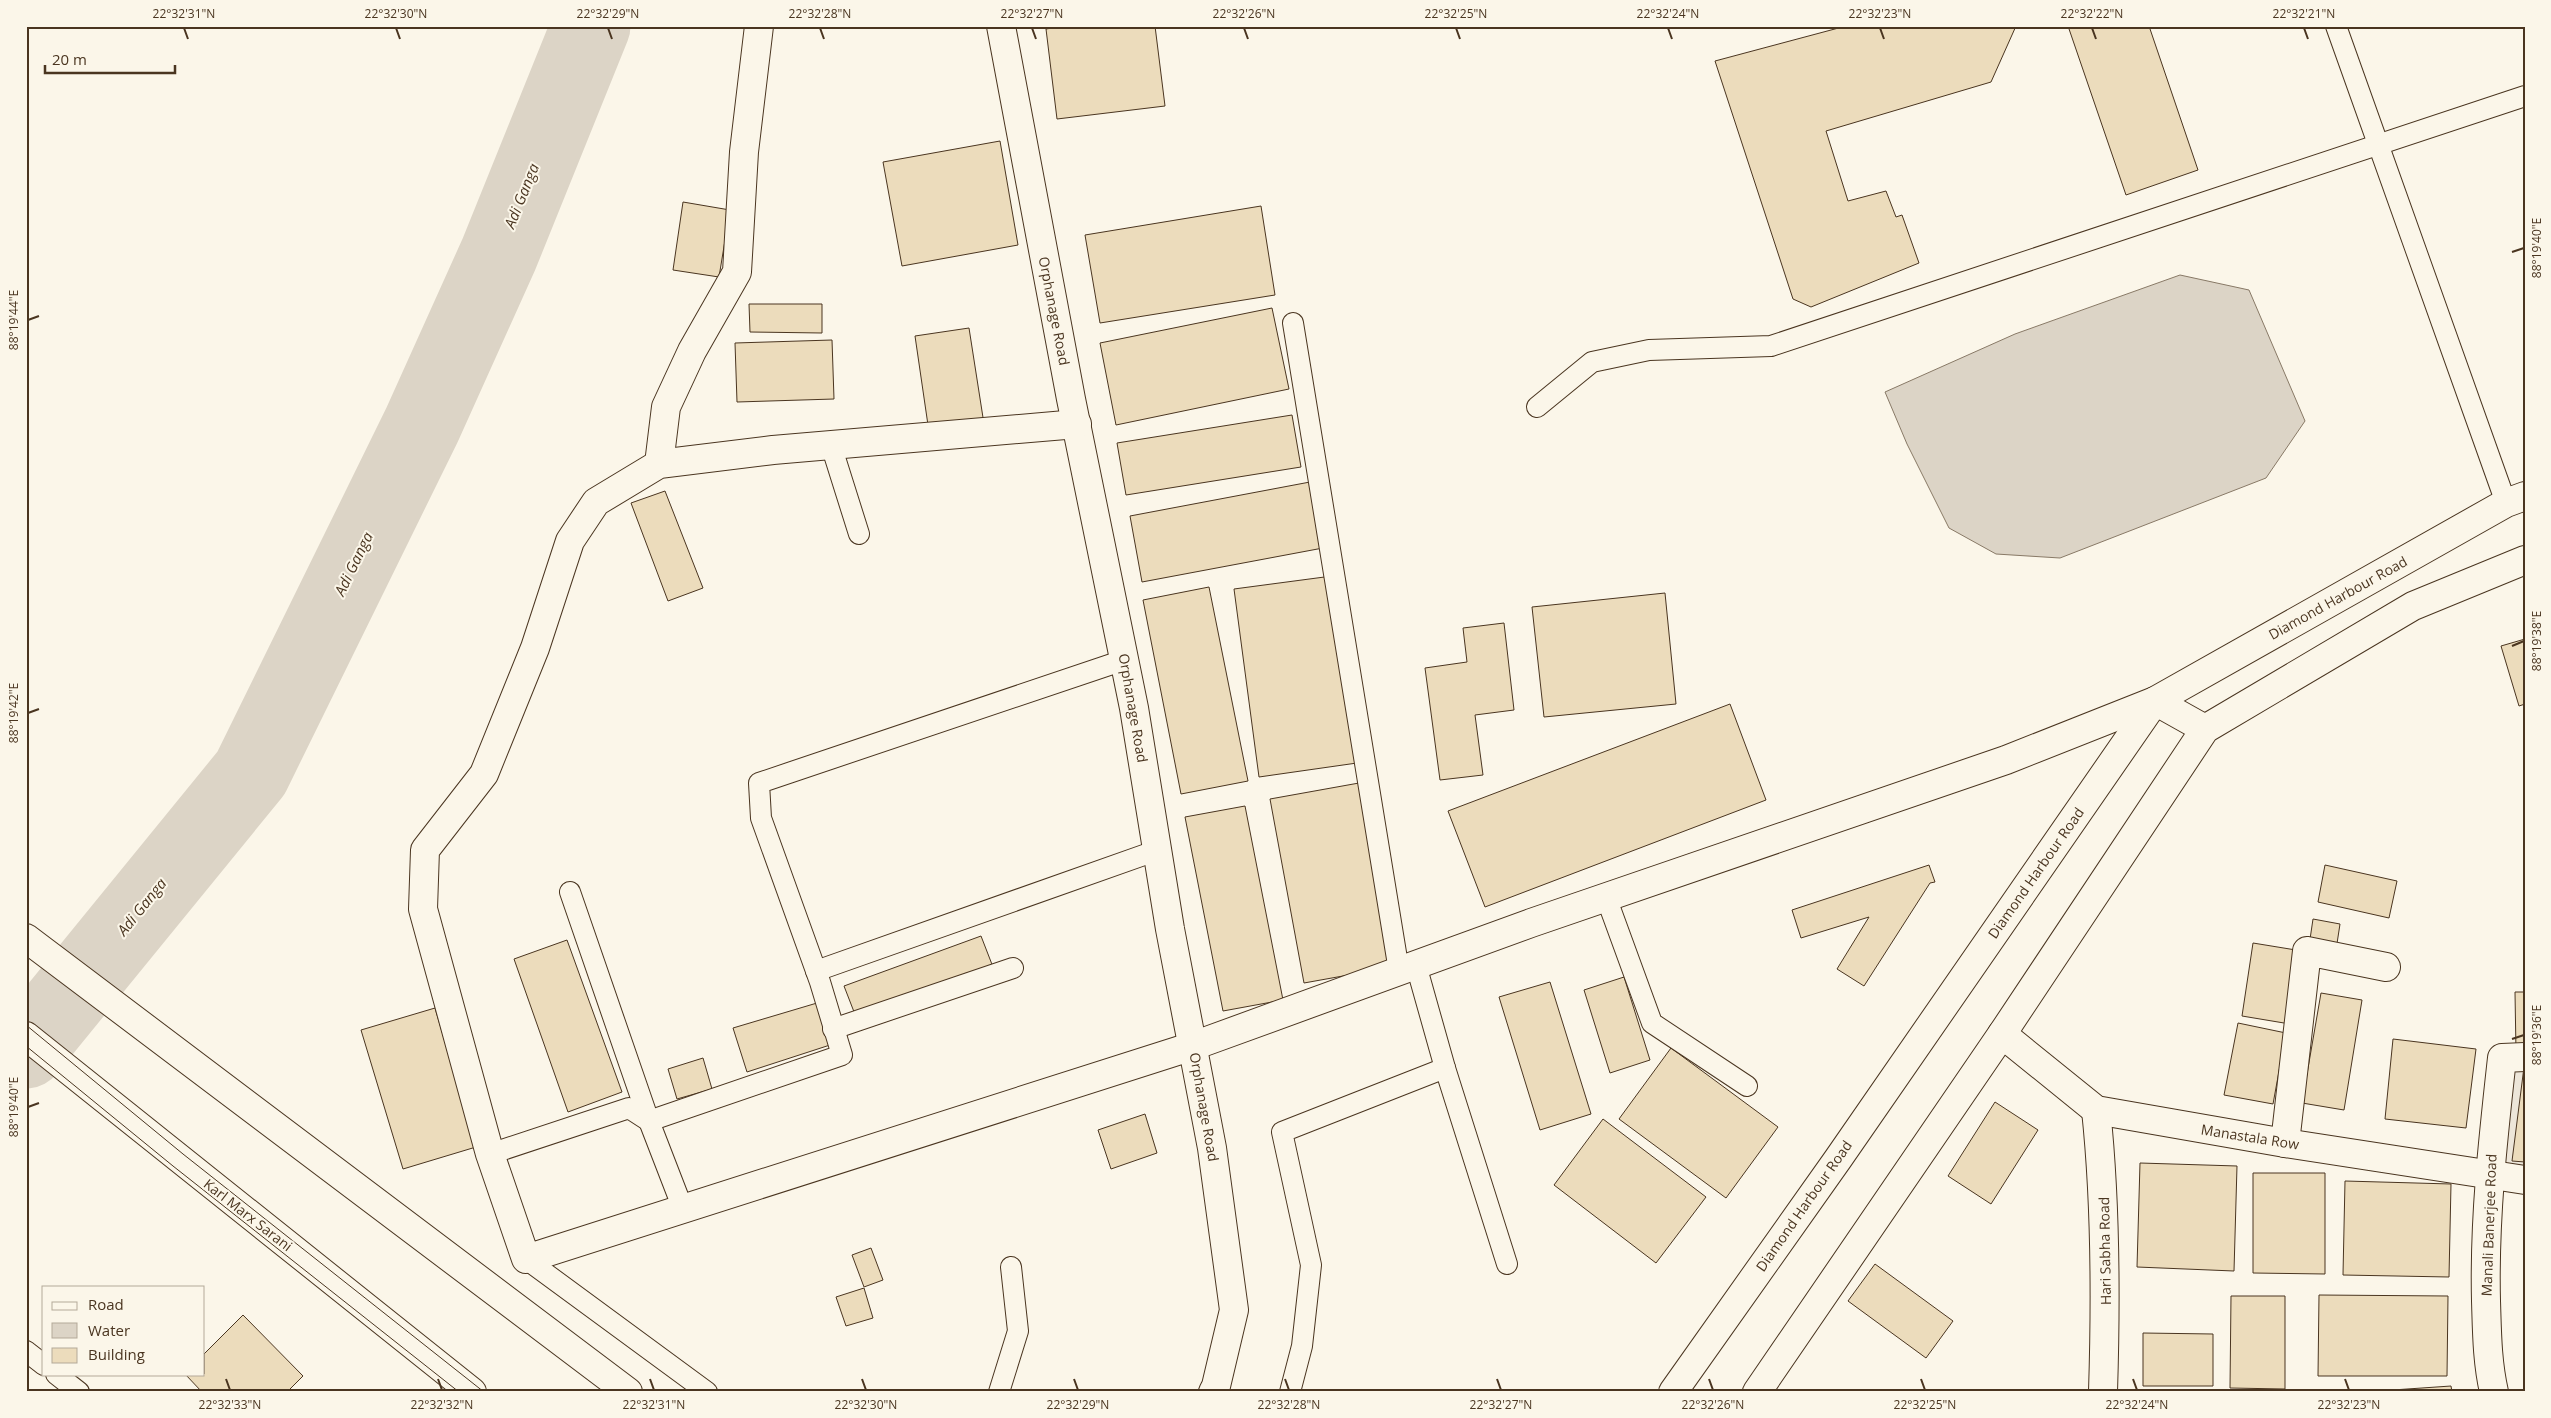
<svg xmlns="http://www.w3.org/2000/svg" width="2551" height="1418" font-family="'Open Sans',sans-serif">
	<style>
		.green { fill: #ede6d9; stroke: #887966 }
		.water { fill: #dcd4c6; stroke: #887966 }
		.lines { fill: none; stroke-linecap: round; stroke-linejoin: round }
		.river { stroke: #dcd4c6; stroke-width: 79 }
		.building { fill: #ecdcbc; stroke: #4a3520 }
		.service-casing { stroke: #4a3520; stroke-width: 22 }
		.minor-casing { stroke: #4a3520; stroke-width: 30 }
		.secondary-casing { stroke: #4a3520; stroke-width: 30 }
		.primary-casing { stroke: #4a3520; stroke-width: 30 }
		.service { stroke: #fbf6e9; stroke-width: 20 }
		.minor { stroke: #fbf6e9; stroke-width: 28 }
		.secondary { stroke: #fbf6e9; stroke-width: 28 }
		.primary { stroke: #fbf6e9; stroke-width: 28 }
		.tram { stroke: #4a3520; stroke-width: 1 }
		.ticks { fill: none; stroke: #4a3520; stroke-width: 2 }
		.labels { text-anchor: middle; stroke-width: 4; stroke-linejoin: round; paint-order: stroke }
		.street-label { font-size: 14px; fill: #4a3520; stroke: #fbf6e9 }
		.water-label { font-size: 15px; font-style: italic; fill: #4a3520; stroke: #fbf6e9 }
		.neatline { fill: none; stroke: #4a3520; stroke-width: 2 }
		.ticks-label { font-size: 12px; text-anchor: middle; fill: #4a3520 }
	</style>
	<rect width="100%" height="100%" fill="#fbf6e9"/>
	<!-- green -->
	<polygon class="green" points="2512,1070 2525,1070 2525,1168 2501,1165"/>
	<!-- water -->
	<polygon class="water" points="2180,275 2249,290 2305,421 2266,478 2060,558 1996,554 1949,528 1907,444 1885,392 2015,334"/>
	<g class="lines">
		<!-- river -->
		<polyline class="river" points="26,1049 251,773 422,425 499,254 591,26"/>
	</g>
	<!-- building -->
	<g class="building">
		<polygon points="1064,26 1155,26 1165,106 1057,119 1046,29"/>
		<polygon points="1846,26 2016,26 1991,82 1826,131 1848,201 1886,191 1896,217 1902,215 1919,263 1811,307 1793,299 1715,61"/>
		<polygon points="2068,26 2149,26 2198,170 2126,195"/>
		<polygon points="1000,141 1018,245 902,266 883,162"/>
		<polygon points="683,202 730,210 719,277 673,270"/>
		<polygon points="1261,206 1275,295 1100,323 1085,235"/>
		<polygon points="749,304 822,304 822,333 750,332"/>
		<polygon points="1272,308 1289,389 1116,425 1100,343"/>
		<polygon points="969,328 984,424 929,432 915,336"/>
		<polygon points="832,340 834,399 737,402 735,343"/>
		<polygon points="1292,415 1301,467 1126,495 1117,443"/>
		<polygon points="1310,482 1323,548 1142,582 1130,516"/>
		<polygon points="665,491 703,588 668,601 631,503"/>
		<polygon points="1332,576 1357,763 1259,777 1234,589"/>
		<polygon points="1209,587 1248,781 1181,794 1143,600"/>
		<polygon points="1665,593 1676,704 1544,717 1532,607"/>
		<polygon points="1504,623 1514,710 1475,715 1483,775 1440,780 1425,668 1467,662 1463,628"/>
		<polygon points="2525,639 2525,704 2519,706 2501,646"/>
		<polygon points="1730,704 1766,800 1485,907 1448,811"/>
		<polygon points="1359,783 1393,967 1304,983 1270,799"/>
		<polygon points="1245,806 1283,1000 1223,1011 1185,817"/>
		<polygon points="1929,865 1935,882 1930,883 1864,986 1837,969 1869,917 1801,938 1792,910"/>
		<polygon points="2325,865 2397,881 2389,918 2318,902"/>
		<polygon points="2313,919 2340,924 2336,950 2309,946"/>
		<polygon points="981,936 993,967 856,1017 844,986"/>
		<polygon points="567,940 622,1092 568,1112 514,959"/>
		<polygon points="2253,943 2302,951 2290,1024 2242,1016"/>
		<polygon points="1624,977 1650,1060 1610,1073 1584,990"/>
		<polygon points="1550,982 1591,1114 1540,1130 1499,997"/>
		<polygon points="2515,992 2525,992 2525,1051 2516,1052"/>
		<polygon points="2321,993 2362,1000 2344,1110 2302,1103"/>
		<polygon points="817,1003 830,1045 747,1072 733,1028"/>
		<polygon points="435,1008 476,1147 403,1169 361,1030"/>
		<polygon points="2238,1023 2286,1033 2273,1104 2224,1095"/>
		<polygon points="2393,1039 2476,1049 2466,1128 2385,1119"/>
		<polygon points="1671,1048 1778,1127 1726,1198 1619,1119"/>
		<polygon points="703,1058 712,1089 677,1099 668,1069"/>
		<polygon points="2524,1067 2525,1067 2525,1162 2512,1161"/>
		<polygon points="1995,1102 2038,1130 1991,1204 1948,1176"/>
		<polygon points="1145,1114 1157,1153 1111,1169 1098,1130"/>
		<polygon points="1603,1119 1706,1197 1656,1263 1554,1185"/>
		<polygon points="2140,1163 2237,1166 2234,1271 2137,1267"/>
		<polygon points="2253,1173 2325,1173 2325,1274 2253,1273"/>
		<polygon points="2345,1181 2451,1184 2449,1277 2343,1275"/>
		<polygon points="871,1248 883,1280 864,1287 852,1255"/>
		<polygon points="1875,1264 1953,1321 1926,1358 1848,1301"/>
		<polygon points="864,1288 873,1318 846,1326 836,1297"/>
		<polygon points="2319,1295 2448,1296 2447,1376 2318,1376"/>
		<polygon points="2231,1296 2285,1296 2285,1389 2230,1388"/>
		<polygon points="243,1315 303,1376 287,1392 202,1392 185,1374 204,1374 204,1354"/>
		<polygon points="2143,1333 2213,1334 2213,1386 2143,1386"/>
		<polygon points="2451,1386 2452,1392 2378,1392 2378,1391"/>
	</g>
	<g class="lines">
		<!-- service casing -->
		<g class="service-casing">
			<g id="service">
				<polyline points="2336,26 2506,503"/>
				<polyline points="1293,323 1399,971"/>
				<polyline points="1537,407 1592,362 1649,350 1771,346 2525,96"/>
				<polyline points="831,445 859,534"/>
				<polyline points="570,892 649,1121 683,1209"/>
				<polyline points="1606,897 1652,1023 1747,1086"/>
				<polyline points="1416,965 1445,1068 1507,1264"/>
				<polyline points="816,971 1158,850"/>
				<polyline points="833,1029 1013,968"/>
				<polyline points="490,1154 629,1108 649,1121 842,1055 820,982 761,818 759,783 1124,660"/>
				<polyline points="526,1259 707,1392"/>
				<polyline points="26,1351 44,1365"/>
				<polyline points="56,1374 79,1392"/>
				<polyline points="999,1392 1018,1331 1011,1267"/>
				<polyline points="1290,1392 1302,1346 1311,1265 1282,1132 1445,1068"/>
			</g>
		</g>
		<!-- minor casing -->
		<g class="minor-casing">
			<g id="minor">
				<polyline points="1001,26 1071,399 1134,708 1170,929 1212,1148 1234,1310 1216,1386 1213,1392"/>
				<polyline points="1077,424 773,450 659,464 596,502 570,541 535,648 484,774 425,850 423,909 490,1154 526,1259 1193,1046 1531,923 2006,760 2155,701 2205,729"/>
				<polyline points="659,464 666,407 692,351 737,272 744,152 759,26"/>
				<polyline points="2002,1034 2096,1110 2285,1143 2525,1180"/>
				<path d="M2096,1110C2106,1204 2106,1298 2103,1392"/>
				<polyline points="2285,1143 2307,951 2386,967"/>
				<path d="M2494,1392C2487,1361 2487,1332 2486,1301C2484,1219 2493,1139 2502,1058L2525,1057"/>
			</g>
		</g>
		<!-- secondary casing -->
		<g class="secondary-casing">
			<g id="secondary">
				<polyline points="26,938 628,1392"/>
				<polyline points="26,1036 472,1392"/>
			</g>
		</g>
		<!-- primary casing -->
		<g class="primary-casing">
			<g id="primary">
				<polyline points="1673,1392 1838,1159 2155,701 2506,503 2525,496"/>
				<polyline points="1757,1392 2002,1034 2205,729 2413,606 2525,560"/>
			</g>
		</g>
		<!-- service -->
		<use href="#service" class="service"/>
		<!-- minor -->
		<use href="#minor" class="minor"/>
		<!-- secondary -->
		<use href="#secondary" class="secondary"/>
		<!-- primary -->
		<use href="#primary" class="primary"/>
		<!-- tram -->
		<g class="tram">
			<polyline points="26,1025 183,1154 484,1392"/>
			<polyline points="26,1046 173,1166 459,1392"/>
		</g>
	</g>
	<!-- ticks -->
	<path class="ticks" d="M184,28L188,39M396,28L400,39M608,28L612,39M820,28L824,39M1032,28L1036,39M1244,28L1248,39M1456,28L1460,39M1668,28L1672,39M1880,28L1884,39M2092,28L2096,39M2304,28L2308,39M2512,252L2524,248M28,320L39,316M2512,646L2524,641M28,713L39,709M2512,1039L2524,1035M28,1107L39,1103M226,1379L230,1390M438,1379L442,1390M650,1379L654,1390M862,1379L866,1390M1074,1379L1078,1390M1285,1379L1289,1390M1497,1379L1501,1390M1709,1379L1713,1390M1921,1379L1925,1390M2133,1379L2137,1390M2345,1379L2349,1390"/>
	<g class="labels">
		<!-- street labels -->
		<g class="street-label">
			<text transform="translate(1054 311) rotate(79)" y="5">Orphanage Road</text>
			<text transform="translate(2338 598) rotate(-29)" y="5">Diamond Harbour Road</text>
			<text transform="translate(1133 708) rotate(80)" y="5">Orphanage Road</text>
			<text transform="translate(2036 873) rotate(-55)" y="5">Diamond Harbour Road</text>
			<text transform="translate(1204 1107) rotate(80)" y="5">Orphanage Road</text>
			<text transform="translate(2250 1137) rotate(9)" y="5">Manastala Row</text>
			<text transform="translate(1804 1206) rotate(-55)" y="5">Diamond Harbour Road</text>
			<text transform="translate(248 1215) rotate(38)" y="5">Karl Marx Sarani</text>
			<text transform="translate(2489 1225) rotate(-88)" y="5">Manali Banerjee Road</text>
			<text transform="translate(2105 1251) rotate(-91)" y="5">Hari Sabha Road</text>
		</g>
		<!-- water labels -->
		<g class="water-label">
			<text transform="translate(522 196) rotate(-68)" y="5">Adi Ganga</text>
			<text transform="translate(354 564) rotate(-64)" y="5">Adi Ganga</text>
			<text transform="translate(142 907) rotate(-51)" y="5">Adi Ganga</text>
		</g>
	</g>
	<!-- border -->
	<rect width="2551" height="1418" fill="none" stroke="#fbf6e9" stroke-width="55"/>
	<!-- legend -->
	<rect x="42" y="1286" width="162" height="90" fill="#fbf6e9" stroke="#b4a999"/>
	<rect x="52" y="1302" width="25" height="8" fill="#fbf6e9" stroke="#b4a999"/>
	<text x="88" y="1310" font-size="15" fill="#4a3520">Road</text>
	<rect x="52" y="1323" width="25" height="15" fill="#dcd4c6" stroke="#b4a999"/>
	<text x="88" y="1336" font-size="15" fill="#4a3520">Water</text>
	<rect x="52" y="1348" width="25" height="15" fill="#ecdcbc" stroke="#b4a999"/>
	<text x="88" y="1360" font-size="15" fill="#4a3520">Building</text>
	<!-- scale -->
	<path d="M45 65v8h130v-8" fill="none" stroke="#4a3520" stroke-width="2.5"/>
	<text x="52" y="65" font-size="15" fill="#4a3520" stroke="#fbf6e9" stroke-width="4" paint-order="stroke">20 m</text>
	<rect x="28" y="28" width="2496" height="1362" class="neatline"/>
	<g class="ticks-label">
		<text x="184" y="18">22°32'31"N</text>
		<text x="396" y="18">22°32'30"N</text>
		<text x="608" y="18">22°32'29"N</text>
		<text x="820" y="18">22°32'28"N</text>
		<text x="1032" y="18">22°32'27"N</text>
		<text x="1244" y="18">22°32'26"N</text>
		<text x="1456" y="18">22°32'25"N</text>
		<text x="1668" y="18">22°32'24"N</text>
		<text x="1880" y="18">22°32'23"N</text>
		<text x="2092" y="18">22°32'22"N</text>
		<text x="2304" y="18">22°32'21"N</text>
		<text transform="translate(2537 248) rotate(-90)" y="4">88°19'40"E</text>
		<text transform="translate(14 320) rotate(-90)" y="4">88°19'44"E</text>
		<text transform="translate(2537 641) rotate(-90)" y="4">88°19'38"E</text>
		<text transform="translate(14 713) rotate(-90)" y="4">88°19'42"E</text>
		<text transform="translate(2537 1035) rotate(-90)" y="4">88°19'36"E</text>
		<text transform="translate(14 1107) rotate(-90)" y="4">88°19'40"E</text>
		<text x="230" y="1409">22°32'33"N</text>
		<text x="442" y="1409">22°32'32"N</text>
		<text x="654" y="1409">22°32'31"N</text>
		<text x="866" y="1409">22°32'30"N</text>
		<text x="1078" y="1409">22°32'29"N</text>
		<text x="1289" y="1409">22°32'28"N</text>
		<text x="1501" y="1409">22°32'27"N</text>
		<text x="1713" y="1409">22°32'26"N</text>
		<text x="1925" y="1409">22°32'25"N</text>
		<text x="2137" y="1409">22°32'24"N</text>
		<text x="2349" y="1409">22°32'23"N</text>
	</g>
</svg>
